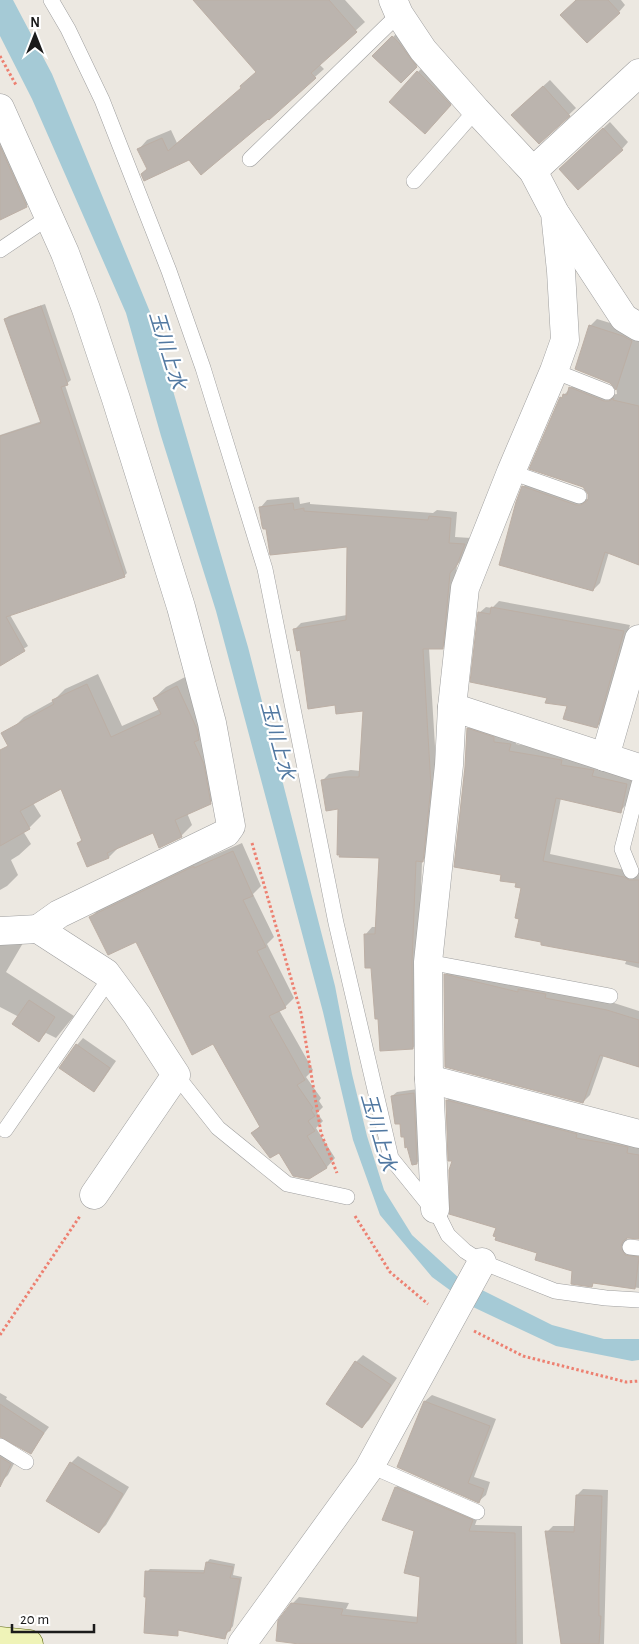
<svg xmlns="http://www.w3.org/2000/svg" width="639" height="1644" font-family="'Alegreya Sans','Noto Sans JP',sans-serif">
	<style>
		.water { fill: #a5cad6 }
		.shadow { fill: #0003 }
		.building { fill: #bbb4ae; stroke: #bcafa5 }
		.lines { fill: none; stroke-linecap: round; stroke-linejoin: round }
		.service-casing { stroke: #9f9f9f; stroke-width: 16 }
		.minor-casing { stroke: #9f9f9f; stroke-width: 29 }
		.secondary-casing { stroke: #5b660e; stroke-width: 29 }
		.path { stroke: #ed8071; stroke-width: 3; stroke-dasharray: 2.5 2.5; stroke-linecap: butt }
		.service { stroke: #fff; stroke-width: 15 }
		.minor { stroke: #fff; stroke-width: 28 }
		.secondary { stroke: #eff3b8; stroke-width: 28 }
		.labels { text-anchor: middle; stroke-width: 4.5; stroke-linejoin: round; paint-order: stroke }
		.water-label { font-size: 20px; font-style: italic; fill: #5178a1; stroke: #fff }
	</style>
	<rect width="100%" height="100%" fill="#ece8e1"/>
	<!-- water -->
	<polygon class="water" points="0,0 13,0 52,74 150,312 248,647 335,986 352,1074 367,1136 384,1190 412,1235 460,1279 552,1325 604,1339 639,1339 639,1360 632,1361 556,1346 473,1307 432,1277 380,1215 353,1140 323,1012 216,611 161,436 126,313 32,99 0,36"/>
	<!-- shadow -->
	<g class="shadow">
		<polygon points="203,0 345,0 365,22 319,64 324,69 315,77 189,159 148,168 139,149 147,140 171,130 177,143 242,88 257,72"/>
		<polygon points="577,0 621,0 625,5 619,12"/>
		<polygon points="400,30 423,59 401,82 374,56"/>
		<polygon points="424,66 457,98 432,126 418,72"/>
		<polygon points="550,80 576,108 539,143 519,108"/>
		<polygon points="610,122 628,142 622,149 567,162"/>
		<polygon points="0,128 33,199 26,206 0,219"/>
		<polygon points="45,304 71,380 65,385 127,573 124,576 10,615 28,646 0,664 0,435 42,421 5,319 9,316"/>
		<polygon points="597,319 630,329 639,334 639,425 564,395 577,381 611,395 617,394 616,386 590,326"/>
		<polygon points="639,454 639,564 609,552 600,583 593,590 523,487 530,480 583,499 589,499"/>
		<polygon points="299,497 300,504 310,502 310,504 433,513 437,510 457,512 455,537 471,538 464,557 457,565 449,641 442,648 429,648 437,779 429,854 422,861 419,955 419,1041 413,1048 379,1017 372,967 366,934 372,927 377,927 380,857 339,808 322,781 329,774 351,770 360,771 364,709 336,704 301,649 294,630 301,623 347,615 348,546 267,528 261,507 267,500"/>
		<polygon points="499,601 630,625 603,720 597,727 568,705 548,697 479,613 486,607 492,608"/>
		<polygon points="98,674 122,726 160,709 154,698 166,687 189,675 222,791 210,803 187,813 192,825 181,836 153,831 120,846 109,857 78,843 82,839 62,788 33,803 41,816 29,828 23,831 31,844 19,855 11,860 18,875 7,886 0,890 0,783 13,728 24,717 53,701 65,689"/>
		<polygon points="475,722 517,737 516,744 569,753 634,777 627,804 620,811 561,798 550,854 639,873 639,968 625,964 627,959 543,941 521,918 522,887 503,874 466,767 468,729"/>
		<polygon points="242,843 261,886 253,894 274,937 267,944 294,998 285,1007 279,1010 313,1070 306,1077 321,1098 319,1101 323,1107 317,1113 323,1121 316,1128 335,1158 327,1167 309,1178 280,1152 252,1133 261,1125 214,1042 137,940 91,917 100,908 202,858 203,860"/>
		<polygon points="0,942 23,943 6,972 74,1016 56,1038 46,1033 39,1040 19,1017 0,1007"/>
		<polygon points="452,968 552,991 614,1003 639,1011 639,1067 604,1055 590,1095 583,1102 445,975"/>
		<polygon points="83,1038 116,1061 100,1084 94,1091 77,1045"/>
		<polygon points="418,1089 421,1158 417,1163 392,1096 397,1092"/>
		<polygon points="454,1093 639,1142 639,1238 627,1237 628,1244 639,1250 639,1288 594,1282 591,1285 573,1270 538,1252 497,1228 453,1160 450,1160 447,1100"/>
		<polygon points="363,1355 397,1378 369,1420 362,1427 328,1404 356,1362"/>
		<polygon points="0,1393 7,1397 6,1399 49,1427 30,1452 0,1436"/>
		<polygon points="432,1395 496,1419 474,1477 490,1482 486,1495 479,1501 399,1466 425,1401"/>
		<polygon points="0,1446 17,1458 8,1475 2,1481 0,1480"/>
		<polygon points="78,1456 129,1487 106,1525 99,1532 71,1463"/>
		<polygon points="402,1481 479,1514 475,1525 522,1526 523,1644 306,1644 292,1604 299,1597 349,1603 346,1609 419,1617 422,1576 415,1531 384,1519 396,1487"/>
		<polygon points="583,1489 608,1490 604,1644 561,1644 547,1532 553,1526 576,1526 577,1495"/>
		<polygon points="210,1559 235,1564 233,1575 242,1577 233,1626 226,1635 147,1596 147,1572 150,1569 205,1570 207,1562"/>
	</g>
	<!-- building -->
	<g class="building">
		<polygon points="193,0 329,0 357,32 311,73 316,78 269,120 268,119 201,175 189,160 144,181 141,174 147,169 137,149 162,138 168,151 241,88 240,86 256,72"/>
		<polygon points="576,0 608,0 620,13 587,43 560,15"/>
		<polygon points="392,36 399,43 417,67 401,83 372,56"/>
		<polygon points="417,71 451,105 425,134 389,102"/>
		<polygon points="543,86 570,116 539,144 511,115"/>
		<polygon points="603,128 623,150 578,190 559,169"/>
		<polygon points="0,146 27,207 0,220"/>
		<polygon points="41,306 68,385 61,387 125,577 6,617 25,651 0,666 0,436 41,423 4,319"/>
		<polygon points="589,325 623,336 632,341 616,390 610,383 575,369"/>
		<polygon points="569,387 604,401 609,401 614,398 613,400 639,406 639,565 605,552 593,591 499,565 516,502 522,486 576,505 581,505 588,500 588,494 583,487 529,469 560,397 562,398 563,394 567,395"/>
		<polygon points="293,503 294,510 304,508 304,511 428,520 429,516 451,518 449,543 465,544 457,565 450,573 443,649 423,649 431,787 423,862 416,861 412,962 413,1049 380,1051 378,1019 375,1019 371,968 365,968 364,934 375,934 379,858 339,857 340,855 337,855 338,809 326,811 321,780 343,777 359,777 363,711 336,714 335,705 308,709 300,650 297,651 293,629 346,620 347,547 270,555 266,529 263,529 262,526 259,507"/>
		<polygon points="491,607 624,631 597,728 563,719 567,706 545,703 547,698 470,682 478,612 490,614"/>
		<polygon points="87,684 111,737 161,714 153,698 177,686 197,729 199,740 194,742 204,764 211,804 175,820 182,837 159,848 153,833 107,853 109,858 87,867 77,843 82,841 61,789 20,811 30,829 0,846 0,750 8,746 1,733 54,704 52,700"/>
		<polygon points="467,728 494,737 494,742 511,744 509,751 562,760 561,765 594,770 592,776 627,784 621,813 556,798 543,861 624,877 629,880 639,880 639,963 541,945 541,942 515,937 519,919 515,918 521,888 515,887 516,883 500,881 501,875 454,867 465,767"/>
		<polygon points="233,851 253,896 243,900 266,947 257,951 286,1008 269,1016 305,1080 297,1085 313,1108 311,1110 315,1116 308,1121 315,1131 307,1136 327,1168 309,1179 293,1176 279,1153 270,1158 251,1133 260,1127 213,1044 192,1055 136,942 108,955 89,917 194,866 194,868"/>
		<polygon points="444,974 518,992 518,989 546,994 545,998 607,1010 639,1020 639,1067 600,1055 583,1103 445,1067"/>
		<polygon points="29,1000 55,1017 39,1042 12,1024"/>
		<polygon points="76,1044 110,1068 94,1092 59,1068"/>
		<polygon points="414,1093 417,1164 412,1165 407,1147 405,1148 404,1137 401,1137 400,1124 395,1124 391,1096"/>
		<polygon points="446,1100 577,1134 576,1138 628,1147 627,1153 639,1155 639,1239 627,1238 623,1241 621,1246 625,1255 639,1257 635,1289 593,1283 592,1287 571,1284 572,1271 535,1260 537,1253 495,1240 496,1237 493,1236 496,1228 449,1214 449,1170 452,1161 448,1161"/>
		<polygon points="355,1361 391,1385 362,1428 326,1404"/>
		<polygon points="424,1401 490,1426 468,1483 484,1489 479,1503 397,1467"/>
		<polygon points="0,1404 44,1433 31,1454 0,1437"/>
		<polygon points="0,1457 11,1464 0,1487"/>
		<polygon points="70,1462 123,1494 99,1533 46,1501"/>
		<polygon points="395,1487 473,1520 469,1531 515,1533 516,1644 299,1644 276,1641 278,1620 291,1603 343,1609 341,1615 417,1623 420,1577 404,1573 414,1531 382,1520"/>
		<polygon points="576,1495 602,1496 599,1585 599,1616 601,1616 599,1644 561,1644 545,1531 574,1532"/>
		<polygon points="206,1562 233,1567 230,1578 240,1579 230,1631 227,1631 225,1639 178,1630 178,1636 144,1633 146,1597 144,1597 145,1571 204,1573"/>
	</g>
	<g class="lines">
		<!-- service casing -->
		<g class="service-casing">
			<g id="service">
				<polyline points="51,0 68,29 102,100 169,271 203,368 265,569 336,923 391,1158 429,1205 435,1209 448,1235 465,1251 482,1262 555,1291 606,1298 639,1300"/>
				<polyline points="250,159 399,14"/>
				<polyline points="414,181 476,110"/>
				<polyline points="0,250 49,217"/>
				<polyline points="554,371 607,392"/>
				<polyline points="511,472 579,496"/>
				<polyline points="631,871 622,849 639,784"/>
				<polyline points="428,962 610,996"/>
				<polyline points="176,1075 218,1128 287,1184 347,1197"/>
				<polyline points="5,1130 110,978"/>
				<polyline points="630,1247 639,1248"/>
				<polyline points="0,1446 26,1462"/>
				<polyline points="371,1466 477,1512"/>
			</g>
		</g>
		<!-- minor casing -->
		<g class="minor-casing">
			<g id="minor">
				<polyline points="393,0 399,14 423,50 476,110 533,171 555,213 561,271 565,340 554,371 511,472 465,588 452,707 449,765 428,962 429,1079 435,1209"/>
				<polyline points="0,108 65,253 86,309 116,399 181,607 212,723 231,826 226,833 59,914 38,929"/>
				<polyline points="533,171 639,73"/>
				<polyline points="557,216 624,318 639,327"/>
				<polyline points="452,707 639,768"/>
				<polyline points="605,757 639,639"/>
				<polyline points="0,931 38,929 106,973 137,1015 176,1075 94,1195"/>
				<polyline points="429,1079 639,1134"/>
				<polyline points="242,1644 368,1470 482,1262"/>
			</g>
		</g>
		<!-- secondary casing -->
		<g class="secondary-casing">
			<polyline id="secondary" points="0,1641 29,1644"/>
		</g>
		<!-- path -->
		<g class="path">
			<polyline points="0,56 16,85"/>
			<polyline points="252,843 301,1013 321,1133 337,1173"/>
			<polyline points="355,1216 390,1272 428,1304"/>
			<polyline points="474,1331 523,1356 626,1382 639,1381"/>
			<polyline points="0,1335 80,1216"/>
		</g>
		<!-- service -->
		<use href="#service" class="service"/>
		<!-- minor -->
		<use href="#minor" class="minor"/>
		<!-- secondary -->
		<use href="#secondary" class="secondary"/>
	</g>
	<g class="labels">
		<!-- water labels -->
		<g class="water-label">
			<text transform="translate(168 350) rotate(73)" y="7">玉川上水</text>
			<text transform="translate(278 740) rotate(75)" y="7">玉川上水</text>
			<text transform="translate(379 1132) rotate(74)" y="7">玉川上水</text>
		</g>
	</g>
	<!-- north arrow -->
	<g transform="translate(35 35)" stroke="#ffffff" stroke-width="4" paint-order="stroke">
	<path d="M0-4L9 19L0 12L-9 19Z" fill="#1b1b1b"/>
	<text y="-8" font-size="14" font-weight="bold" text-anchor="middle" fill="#1b1b1b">N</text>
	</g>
	<!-- scale -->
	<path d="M12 1624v8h82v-8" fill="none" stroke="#1b1b1b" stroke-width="2.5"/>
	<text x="20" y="1624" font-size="15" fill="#1b1b1b" stroke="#ffffff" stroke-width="4" paint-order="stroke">20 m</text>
</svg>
